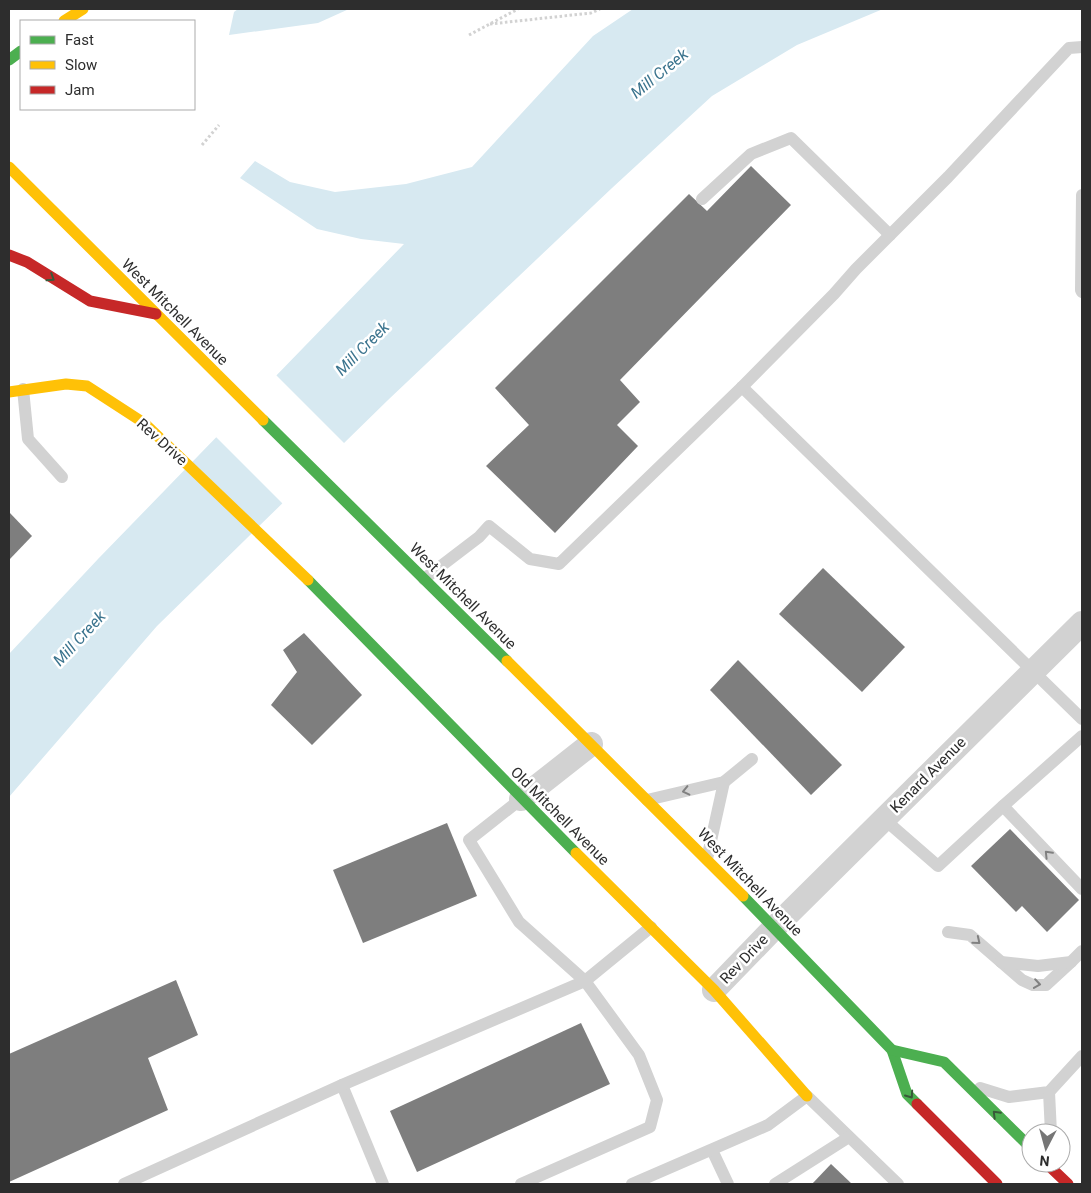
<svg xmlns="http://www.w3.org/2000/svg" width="1091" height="1193" font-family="Roboto,sans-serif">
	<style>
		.water { fill: #d7e9f1 }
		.pier { fill: #fff }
		.building { fill: #7e7e7e }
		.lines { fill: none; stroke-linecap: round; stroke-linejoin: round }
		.path { stroke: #d2d2d2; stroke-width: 3; stroke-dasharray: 2.5 2.5; stroke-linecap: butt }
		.lane { stroke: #d2d2d2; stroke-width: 12 }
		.street { stroke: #d2d2d2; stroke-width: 24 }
		.fast { stroke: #4caf50; stroke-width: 11 }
		.slow { stroke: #ffc107; stroke-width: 11 }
		.jam { stroke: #c62828; stroke-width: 11 }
		.oneway { stroke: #385a39 }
		.oneway2 { stroke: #808080 }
		.labels { text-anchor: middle; stroke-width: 5; stroke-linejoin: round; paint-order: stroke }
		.street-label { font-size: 15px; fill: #2d2d2d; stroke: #fff }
		.water-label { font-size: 16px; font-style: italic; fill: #3b748e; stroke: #fff }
	</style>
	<rect width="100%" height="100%" fill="#fff"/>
	<!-- water -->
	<g class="water">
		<polygon points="238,9 349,9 318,23 229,35 234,12"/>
		<polygon points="633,9 883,9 797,45 712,96 612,188 388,400 157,626 9,797 9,654 98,559 404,244 361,239 317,229 240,178 255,161 290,182 335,192 406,184 472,167 593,36"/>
	</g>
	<!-- pier -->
	<polygon class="pier" points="274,373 346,445 284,505 214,435"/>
	<!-- building -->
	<g class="building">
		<polygon points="751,166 791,205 620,380 640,402 617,425 638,446 555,533 486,466 529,425 495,388 689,194 707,211"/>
		<polygon points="9,512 32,536 9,560"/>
		<polygon points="823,568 905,647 862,692 779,614"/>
		<polygon points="304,633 362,695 312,745 271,705 297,672 283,650"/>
		<polygon points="738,660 842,765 811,795 710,690"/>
		<polygon points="447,823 477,896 363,943 333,870"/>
		<polygon points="1010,829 1079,900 1047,932 1022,906 1016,912 971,866"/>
		<polygon points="176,980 198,1035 148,1058 168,1110 9,1182 9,1054"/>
		<polygon points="581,1023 610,1084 417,1172 390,1111"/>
		<polygon points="831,1164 852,1184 812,1184"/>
	</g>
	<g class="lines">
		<!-- path -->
		<g class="path">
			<polyline points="490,24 591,13 600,9"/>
			<polyline points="469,35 518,9"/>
			<polyline points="202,145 219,125"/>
		</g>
		<!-- lane -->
		<g class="lane">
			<polyline points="1082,195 1081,290 1082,292"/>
			<polyline points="702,199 751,154 791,138 890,235"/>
			<polyline points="742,387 1082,719"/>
			<polyline points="23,389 28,439 62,477"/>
			<polyline points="424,579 479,537 489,526 530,559 559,564 742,387 834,294 856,269 948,177 1069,48 1082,47"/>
			<polyline points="521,799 469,840 519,922 585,981 639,1055 657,1100 650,1127 521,1184"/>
			<polyline points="647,800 724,782 752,759"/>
			<polyline points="1003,806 1082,889"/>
			<polyline points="884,819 938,866 1003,806 1082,736"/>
			<polyline points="707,859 724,782"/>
			<polyline points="948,932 970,935 1022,980 1033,985 1046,985 1071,962"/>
			<polyline points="1001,962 1038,966 1071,962 1082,951"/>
			<polyline points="342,1085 383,1184"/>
			<polyline points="980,1088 1009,1097 1049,1092 1082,1056"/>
			<polyline points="1049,1092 1051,1133"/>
			<polyline points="712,1150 728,1184"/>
			<polyline points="124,1184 342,1085 585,981 651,927"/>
			<polyline points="632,1184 768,1125 807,1096 898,1184"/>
			<polyline points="775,1184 849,1137"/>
		</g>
		<!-- street -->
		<g class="street">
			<polyline points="521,799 591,744"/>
			<polyline points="714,990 774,928 1082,623"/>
		</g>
		<!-- fast -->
		<g class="fast">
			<polyline points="9,60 21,51"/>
			<polyline points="263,420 507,661"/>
			<polyline points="308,580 576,853"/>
			<polyline points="743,896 892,1050 907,1094 917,1104"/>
			<polyline points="892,1050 944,1062 1031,1148"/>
		</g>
		<!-- slow -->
		<g class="slow">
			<polyline points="64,21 83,9"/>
			<polyline points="9,167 263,420"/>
			<polyline points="9,392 66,384 87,386 144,423 308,580"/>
			<polyline points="507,661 743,896"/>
			<polyline points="576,853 714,990 807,1096"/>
		</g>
		<!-- jam -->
		<g class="jam">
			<polyline points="9,255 27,262 90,301 156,314"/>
			<polyline points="917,1104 997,1184"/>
			<polyline points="1046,1163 1068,1184"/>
		</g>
	</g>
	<!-- one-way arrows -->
	<defs><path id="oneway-chevron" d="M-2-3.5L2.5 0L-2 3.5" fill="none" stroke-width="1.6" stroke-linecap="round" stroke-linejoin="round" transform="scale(1.25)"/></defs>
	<g class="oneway">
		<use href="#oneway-chevron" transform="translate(51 278) rotate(33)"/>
		<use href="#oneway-chevron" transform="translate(910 1095) rotate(55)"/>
		<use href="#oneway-chevron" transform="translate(996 1114) rotate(-135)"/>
	</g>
	<g class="oneway2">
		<use href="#oneway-chevron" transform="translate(686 791) rotate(167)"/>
		<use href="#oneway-chevron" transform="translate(1048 854) rotate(-134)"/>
		<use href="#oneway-chevron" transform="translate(977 941) rotate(39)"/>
		<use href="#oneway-chevron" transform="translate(1037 984) rotate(8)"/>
	</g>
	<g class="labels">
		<!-- street labels -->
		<g class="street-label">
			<text transform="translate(175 312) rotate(45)" y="5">West Mitchell Avenue</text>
			<text transform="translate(162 442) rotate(42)" y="5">Rev Drive</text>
			<text transform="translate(463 596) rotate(45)" y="5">West Mitchell Avenue</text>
			<text transform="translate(928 775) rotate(-45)" y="5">Kenard Avenue</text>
			<text transform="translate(560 816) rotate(45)" y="5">Old Mitchell Avenue</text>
			<text transform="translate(750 882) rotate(46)" y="5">West Mitchell Avenue</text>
			<text transform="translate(744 959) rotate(-46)" y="5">Rev Drive</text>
		</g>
		<!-- water labels -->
		<g class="water-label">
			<text transform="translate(659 73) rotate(-39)" y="6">Mill Creek</text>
			<text transform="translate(362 348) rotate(-45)" y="6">Mill Creek</text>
			<text transform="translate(79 638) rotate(-47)" y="6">Mill Creek</text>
		</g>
	</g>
	<!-- border -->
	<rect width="1091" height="1193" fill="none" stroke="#2d2d2d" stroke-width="20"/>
	<!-- legend -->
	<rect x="20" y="20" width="175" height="90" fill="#ffffff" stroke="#ababab"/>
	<rect x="30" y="36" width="25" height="8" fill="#4caf50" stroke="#ababab"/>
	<text x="65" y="45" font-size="15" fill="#2d2d2d">Fast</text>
	<rect x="30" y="61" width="25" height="8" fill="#ffc107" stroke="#ababab"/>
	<text x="65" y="70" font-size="15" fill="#2d2d2d">Slow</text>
	<rect x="30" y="86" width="25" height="8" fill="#c62828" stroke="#ababab"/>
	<text x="65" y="95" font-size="15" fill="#2d2d2d">Jam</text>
	<!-- north arrow -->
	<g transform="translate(1046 1148) rotate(186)"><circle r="24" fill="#ffffff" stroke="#ababab"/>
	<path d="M0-4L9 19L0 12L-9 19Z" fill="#767676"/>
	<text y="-8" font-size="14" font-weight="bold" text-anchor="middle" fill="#2d2d2d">N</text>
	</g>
</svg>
